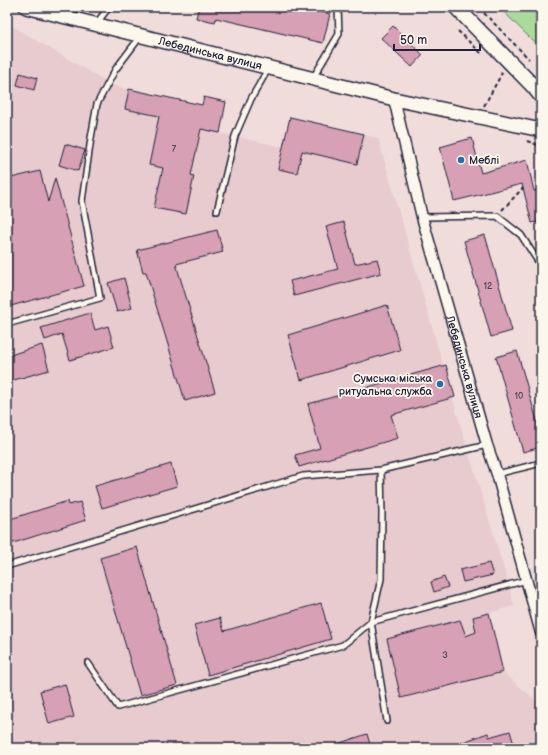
<svg xmlns="http://www.w3.org/2000/svg" width="548" height="755" font-family="'Balsamiq Sans',sans-serif">
	<style>
		.built { fill: #e8cbcf }
		.green { fill: #abdb9b; stroke: #667e6b }
		.building { fill: #d7a0b4; stroke: #22223b }
		.lines { fill: none; stroke-linecap: round; stroke-linejoin: round }
		.service-casing { stroke: #22223b; stroke-width: 8 }
		.minor-casing { stroke: #22223b; stroke-width: 13 }
		.tertiary-casing { stroke: #22223b; stroke-width: 16 }
		.secondary-casing { stroke: #22223b; stroke-width: 17 }
		.path { stroke: #22223b; stroke-width: 2; stroke-dasharray: 4 3; stroke-linecap: butt }
		.service { stroke: #fbf7ec; stroke-width: 5 }
		.minor { stroke: #fbf7ec; stroke-width: 10 }
		.tertiary { stroke: #fbf7ec; stroke-width: 13 }
		.secondary { stroke: #fbf7ec; stroke-width: 14 }
		.poi-dot { fill: #1f6fb2; stroke: #fbf7ec; stroke-width: 1.5 }
		.labels { text-anchor: middle; stroke-width: 3.5; stroke-linejoin: round; paint-order: stroke }
		.number-label { font-size: 9px; fill: #4f4259 }
		.street-label { font-size: 11px; fill: #22223b; stroke: #fbf7ec }
		.poi-label { font-size: 11px; fill: #22223b; stroke: #fbf7ec; text-anchor: start }
	</style>
	<rect width="100%" height="100%" fill="#f0dddb"/>
	<filter id="ink" filterUnits="userSpaceOnUse"><feTurbulence type="fractalNoise" baseFrequency=".025" numOctaves="2"/><feDisplacementMap in="SourceGraphic" scale="8" xChannelSelector="R" yChannelSelector="G"/><feConvolveMatrix kernelMatrix="1 2 1 2 8 2 1 2 1" color-interpolation-filters="sRGB"/></filter>
	<g filter="url(#ink)">
		<!-- built -->
		<polygon class="built" points="7,23 114,86 202,105 204,97 226,102 220,133 283,147 290,117 378,138 455,407 509,585 514,606 489,613 503,672 541,705 541,748 7,748"/>
		<!-- green -->
		<polygon class="green" points="499,7 541,7 541,49"/>
		<!-- building -->
		<g class="building">
			<polygon points="199,7 300,7 330,14 323,43 216,18 215,22 196,18"/>
			<polygon points="393,26 423,55 412,67 381,38"/>
			<polygon points="20,73 37,78 34,90 17,85"/>
			<polygon points="129,89 202,105 204,97 226,102 220,133 201,129 191,175 194,176 186,214 154,208 163,168 149,165 159,116 125,109"/>
			<polygon points="290,117 364,134 357,164 302,151 297,173 278,169"/>
			<polygon points="472,138 481,173 527,160 534,191 541,189 541,221 532,223 522,184 454,201 440,147"/>
			<polygon points="65,144 85,150 78,171 59,165"/>
			<polygon points="40,171 48,202 55,178 84,286 7,307 7,179"/>
			<polygon points="344,222 355,264 377,259 381,273 294,296 290,281 338,269 326,227"/>
			<polygon points="217,230 223,252 176,264 215,392 185,401 146,272 143,272 137,250"/>
			<polygon points="485,235 512,331 491,337 464,241"/>
			<polygon points="124,278 132,308 117,312 108,283"/>
			<polygon points="387,305 400,350 301,380 288,335"/>
			<polygon points="90,313 95,330 108,326 114,347 70,360 62,334 45,340 41,328"/>
			<polygon points="42,345 49,370 7,382 7,356"/>
			<polygon points="517,351 541,435 541,447 523,452 496,357"/>
			<polygon points="446,365 455,397 391,415 398,438 299,467 295,455 320,448 308,404"/>
			<polygon points="171,464 177,486 102,508 95,486"/>
			<polygon points="68,501 69,505 80,502 86,520 7,545 7,520"/>
			<polygon points="137,547 177,685 140,695 100,558"/>
			<polygon points="489,563 493,575 463,582 460,570"/>
			<polygon points="444,577 448,587 434,592 431,582"/>
			<polygon points="321,603 331,639 208,675 194,625 220,618 224,631"/>
			<polygon points="489,613 503,672 401,698 387,639 460,620 466,636 476,632 473,617"/>
			<polygon points="65,684 74,717 49,724 40,691"/>
			<polygon points="510,731 515,748 450,748 449,747 488,733 489,737"/>
			<polygon points="367,734 371,748 331,748 331,746"/>
		</g>
		<g class="lines">
			<!-- service casing -->
			<g class="service-casing">
				<g id="service">
					<polyline points="96,24 109,7"/>
					<polyline points="313,78 339,34 338,7"/>
					<polyline points="217,211 235,136 251,99 268,69"/>
					<polyline points="422,217 497,216 521,235 541,266"/>
					<polyline points="7,324 100,298 82,201 91,138 97,104 115,70 140,37"/>
					<polyline points="381,470 382,514 381,579 371,622 387,721"/>
					<polyline points="497,474 541,463"/>
					<polyline points="7,566 303,476 381,470 487,445"/>
					<polyline points="88,663 118,707 343,645 371,622 527,580"/>
				</g>
			</g>
			<!-- minor casing -->
			<g class="minor-casing">
				<g id="minor">
					<path id="s1" d="M394,99L422,217L487,445L497,474L541,633"/>
				</g>
			</g>
			<!-- tertiary casing -->
			<g class="tertiary-casing">
				<g id="tertiary">
					<path id="s2" d="M26,7L394,99L541,130"/>
				</g>
			</g>
			<!-- secondary casing -->
			<g class="secondary-casing">
				<polyline id="secondary" points="456,7 534,87 541,96"/>
			</g>
			<!-- path -->
			<g class="path">
				<polyline points="484,13 529,59"/>
				<polyline points="458,31 482,54"/>
				<polyline points="484,106 502,73 501,72"/>
				<polyline points="527,141 541,146"/>
				<polyline points="539,184 541,170"/>
				<polyline points="502,210 523,188"/>
			</g>
			<!-- service -->
			<use href="#service" class="service"/>
			<!-- minor -->
			<use href="#minor" class="minor"/>
			<!-- tertiary -->
			<use href="#tertiary" class="tertiary"/>
			<!-- secondary -->
			<use href="#secondary" class="secondary"/>
		</g>
	</g>
	<!-- markers -->
	<g class="poi-dot">
		<circle cx="461" cy="160" r="4"/>
		<circle cx="440" cy="384" r="4"/>
	</g>
	<g class="labels">
		<!-- number labels -->
		<g class="number-label">
			<text x="174" y="152">7</text>
			<text x="488" y="289">12</text>
			<text x="519" y="399">10</text>
			<text x="445" y="658">3</text>
		</g>
		<!-- street labels -->
		<g class="street-label">
			<text dy="4" stroke="none"><textPath href="#s2" startOffset="190">Лебединська вулиця</textPath></text>
			<text dy="4" stroke="none"><textPath href="#s1" startOffset="277">Лебединська вулиця</textPath></text>
		</g>
		<!-- poi labels -->
		<g class="poi-label">
			<text x="469" y="164">Меблі</text>
			<text x="432" y="382" text-anchor="end">Сумська міська<tspan x="432" dy="13">ритуальна служба</tspan></text>
		</g>
	</g>
	<!-- margin -->
	<rect width="548" height="755" fill="none" stroke="#fbf7ec" stroke-width="24"/>
	<rect x="12" y="12" width="524" height="731" fill="none" stroke="#22223b" stroke-width="1.5" filter="url(#ink)"/>
	<!-- scale -->
	<path d="M394 44v6h86v-6" fill="none" stroke="#22223b" stroke-width="2"/>
	<text x="400" y="44" font-size="12" fill="#22223b" stroke="#fbf7ec" stroke-width="3" paint-order="stroke">50 m</text>
</svg>
